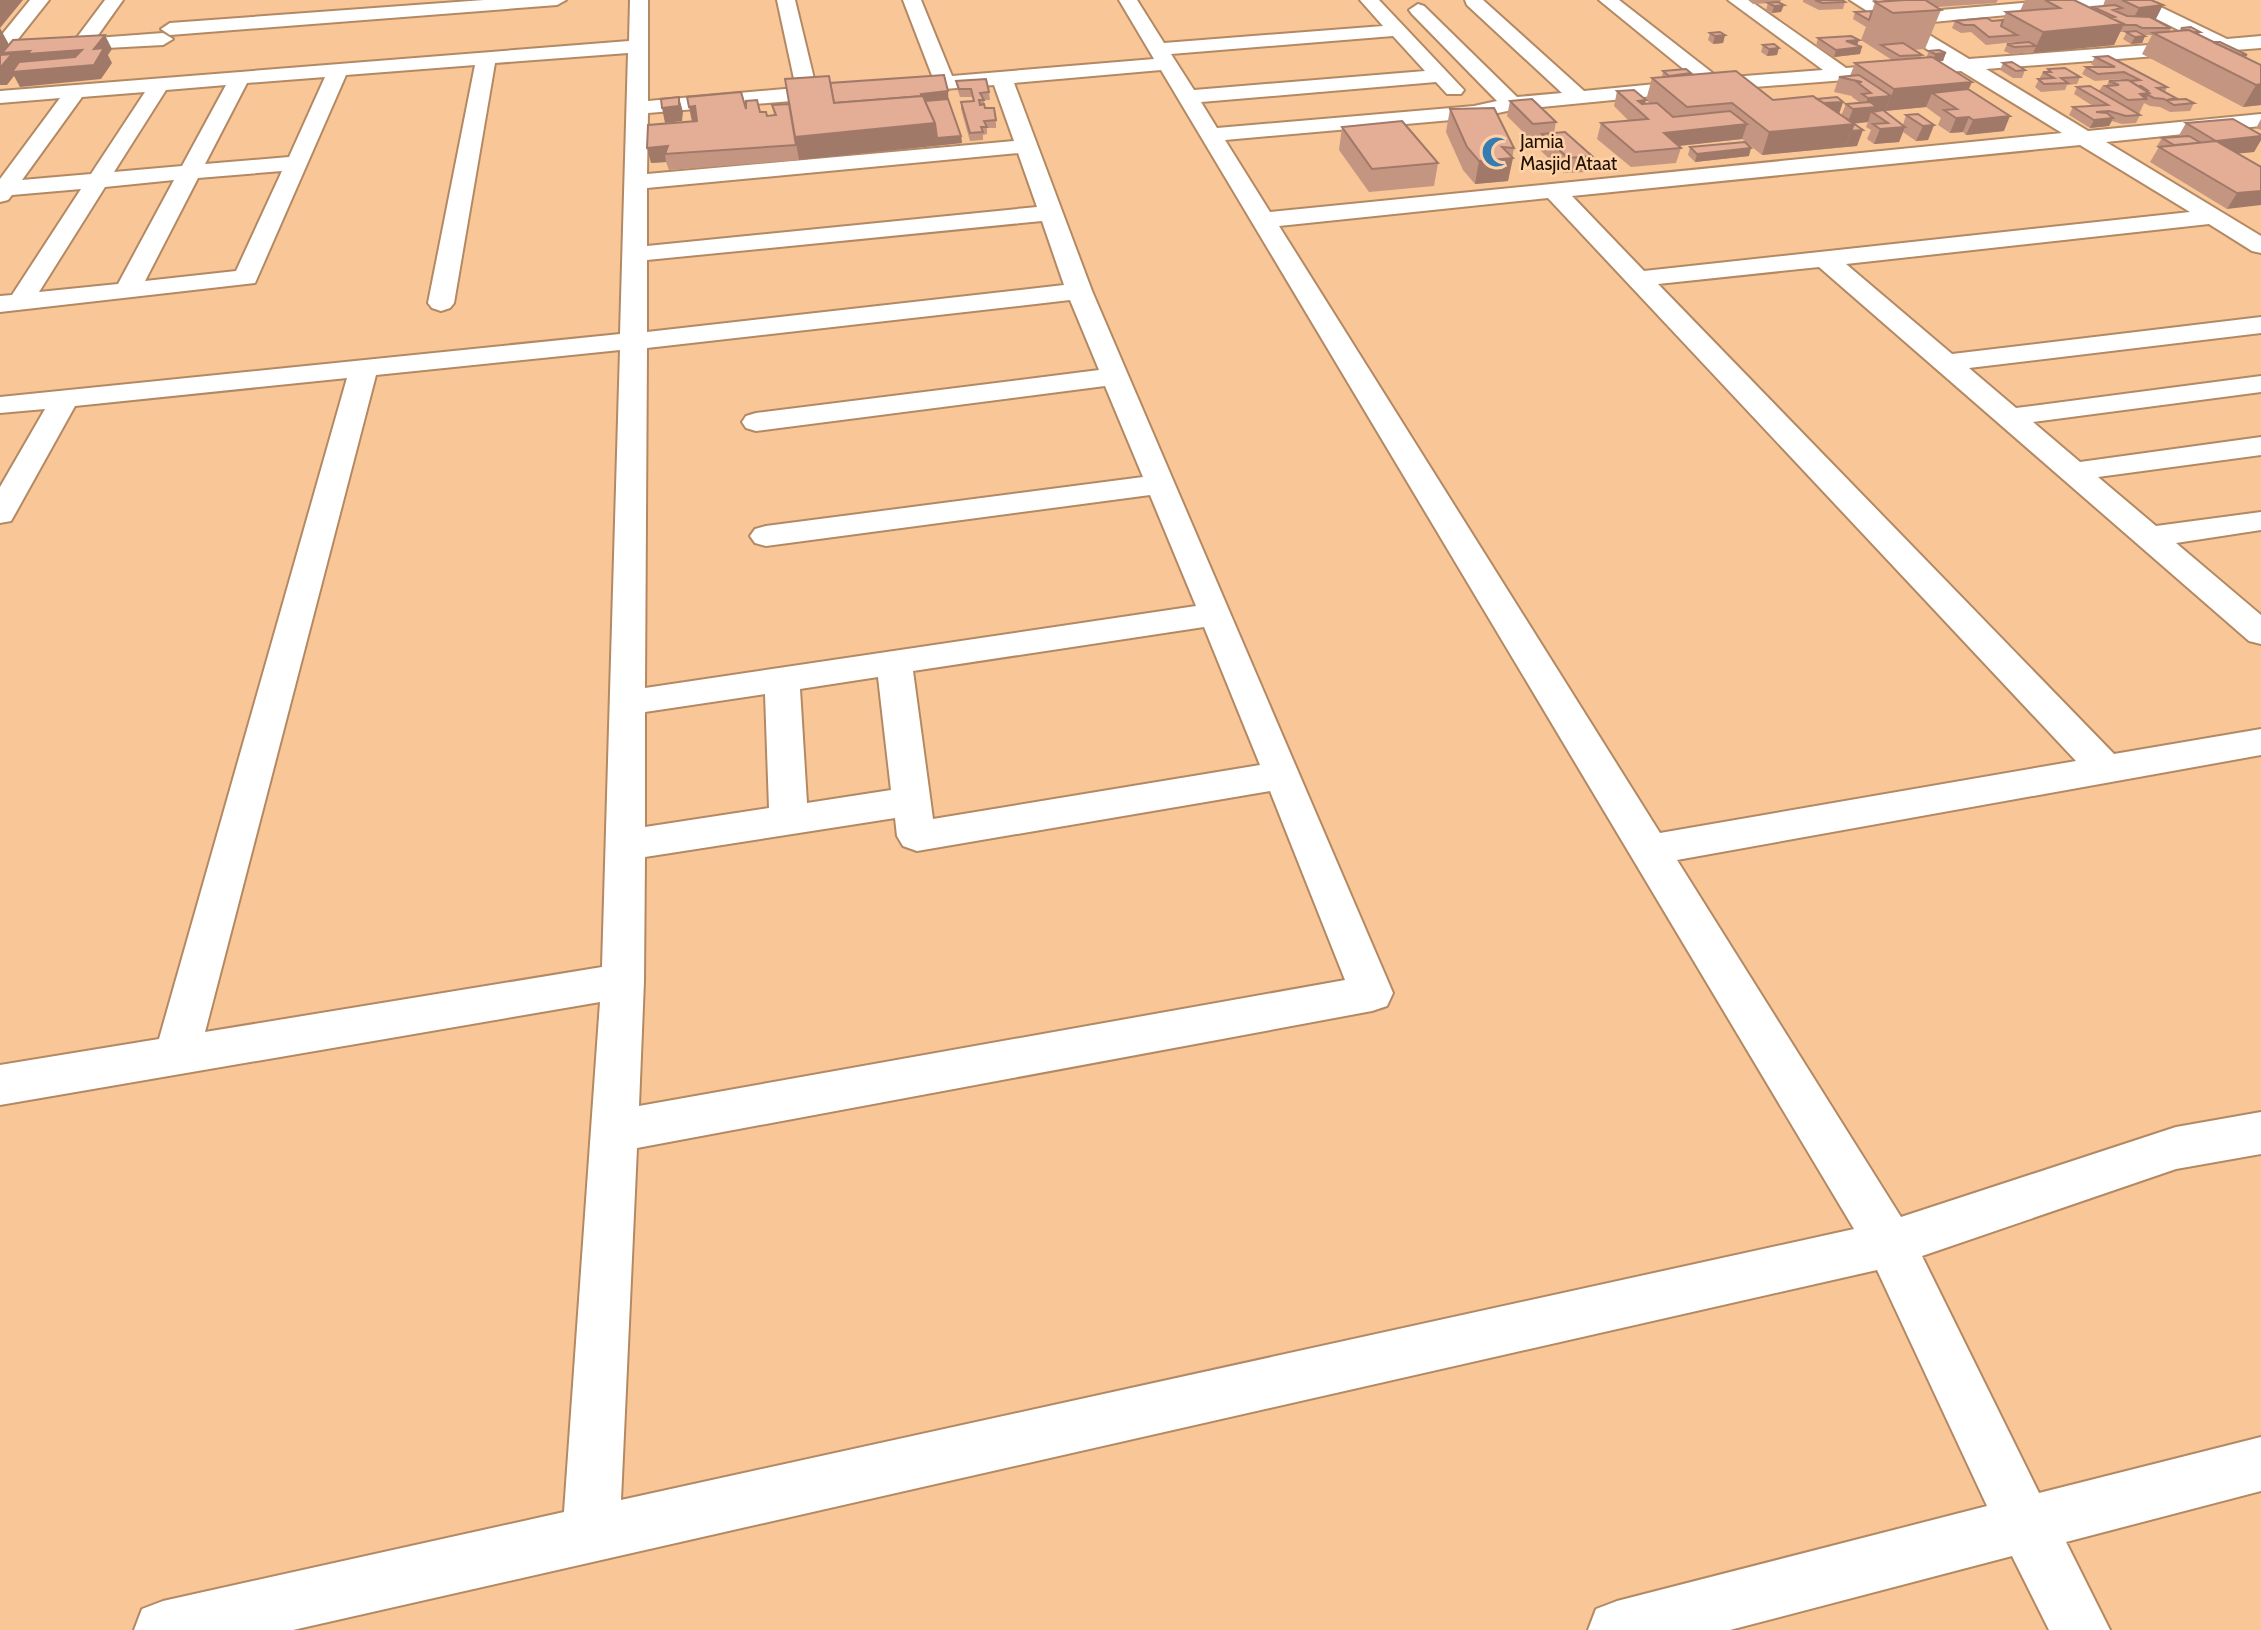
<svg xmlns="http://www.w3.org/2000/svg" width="2261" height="1630" font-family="Cabin,sans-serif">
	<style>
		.built { fill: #f9c698 }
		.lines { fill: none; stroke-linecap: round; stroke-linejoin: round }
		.minor-casing { stroke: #b38963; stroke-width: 4 }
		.minor { fill: #fff; fill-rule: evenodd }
		.wall { fill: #c49581 }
		.shaded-wall { fill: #a07969 }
		.building { fill: #e4ad96; stroke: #a07969; stroke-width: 2 }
		.labels { text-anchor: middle; stroke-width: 5; stroke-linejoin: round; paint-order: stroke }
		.far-poi-label { font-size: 19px; fill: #1f1003; stroke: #fed2a9; text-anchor: start }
	</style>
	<rect width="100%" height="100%" fill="#fed2a9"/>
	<!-- built -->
	<rect class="built" x="0" y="0" width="2261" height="1630"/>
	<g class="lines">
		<!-- minor casing -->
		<g class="minor-casing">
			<g id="minor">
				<polygon points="30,0 49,0 7,53 0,55 0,37"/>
				<polygon points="105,0 123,0 96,38 163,33 173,39 163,45 50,51 47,47 50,43 75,40"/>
				<polygon points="484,0 566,0 557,5 170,35 161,29 170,23"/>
				<path d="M630,0H648V101L796,88L777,0H795L816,87H845L848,91L845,95L838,97L648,113L647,174L1014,141L994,85L895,93L888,91L885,87L888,83L933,78L903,0H921L952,76L1154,59L1119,0H1137L1164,43L1383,26L1360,0H1379L1464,90L1461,94H1447L1436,82L1201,102L1217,128L1474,106L1497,101L1412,14L1409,10L1418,4L1424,6L1517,97L1562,93L1467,5L1465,0H1483L1584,91L1697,80L1599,0H1619L1719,78L1823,70L1728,0H1749L1846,68L1944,60L1850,0H1872L1895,14L2058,0H2146L2227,39L2261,36V48L1986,69L2088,131L2261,114V126L2106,142L2261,236V253L2252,251L2209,224L1846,264L1952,354L2261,317V333L1969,368L2016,408L2261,376V392L2033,422L2080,462L2261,437V455L2098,477L2156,526L2261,512V530L2176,543L2261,615V644L2249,641L1819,267L1658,284L2114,754L2261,729V755L1677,860L1901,1217L2176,1127L2261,1112V1154L2176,1169L1922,1256L2039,1493L2261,1437V1491L2066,1542L2110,1630H2049L2012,1556L1730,1630H1588L1596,1609L1617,1601L1987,1506L1877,1270L293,1630H134L142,1609L163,1601L564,1512L600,1002L0,1105V1065L159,1039L347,378L75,406L15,514L11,521L0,523V487L45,409L0,413V397L620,334L628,53L495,63L454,303L450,308L441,311L432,308L428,303L475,65L346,75L255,283L0,312V296L12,295L81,189L12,195L8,200L0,202V179L60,98L0,103V91L629,41ZM2126,4L2201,41L1969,59L1911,24ZM1393,36L1425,71L1194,90L1171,54ZM1161,70L1854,1229L621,1500L637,1148L1372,1011L1387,1006L1393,993L1092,291L1014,83ZM1961,71L2062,133L1270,212L1225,140L1474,118L1512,110L1715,90ZM325,77L289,157L205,164L247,83ZM226,85L182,166L114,172L166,90ZM145,92L91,174L22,180L82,97ZM2080,145L2190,212L1644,271L1572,196ZM1018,153L1037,207L647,246V188ZM282,171L236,271L145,281L198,178ZM174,180L118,284L39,292L105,187ZM1548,198L2076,761L1660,833L1279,226ZM1042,221L1064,285L647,332V260ZM1070,300L1099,370L756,413L746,416L742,422L746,428L756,431L1105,386L1143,477L766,526L755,529L750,536L755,543L766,546L1150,495L1196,606L645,688L647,348ZM620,350L602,967L205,1032L376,375ZM1204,627L1260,765L933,819L913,671ZM878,677L891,790L807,803L800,689ZM765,694L769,808L645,827V712ZM1270,791L1345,980L639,1106L644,981L645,857L895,818L897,836L903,846L917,851Z"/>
			</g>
		</g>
		<!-- minor -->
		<use href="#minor" class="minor"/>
	</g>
	<!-- wall -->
	<g class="wall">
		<polygon points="1748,0 1781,0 1780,2 1778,2 1781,12 1772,13 1766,10 1768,3 1771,3 1753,4"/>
		<polygon points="1803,0 1842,0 1845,2 1843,9 1819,10 1803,2"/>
		<polygon points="1882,0 1998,0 1996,3 1937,7 1941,10 1925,49 1913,50 1922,55 1920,58 1926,58 1929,51 1939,50 1943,61 1938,61 1968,89 2004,131 1966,135 1963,132 1950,133 1938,125 1941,118 1926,107 1884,111 1903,125 1906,115 1934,125 1928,140 1916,141 1903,132 1899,142 1874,144 1867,139 1871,130 1866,127 1868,122 1853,124 1857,146 1762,155 1742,139 1679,146 1681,148 1676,163 1631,167 1597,139 1601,123 1629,121 1614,106 1617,91 1645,104 1651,104 1646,100 1652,78 1662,77 1663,71 1691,75 1773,100 1817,99 1843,102 1839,114 1841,116 1846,104 1859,102 1852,97 1852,96 1834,92 1839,77 1850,76 1855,63 1892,60 1861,40 1866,27 1853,19 1855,12 1872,11 1875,2 1884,1"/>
		<polygon points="2025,0 2074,0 2092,9 2093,7 2103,6 2105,0 2151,0 2156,19 2154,19 2171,28 2169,32 2179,31 2181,28 2200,32 2199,35 2213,42 2247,55 2246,58 2261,65 2261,105 2243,107 2142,54 2152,35 2144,35 2145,36 2142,43 2131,44 2123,39 2127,32 2120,32 2114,45 2011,54 2004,51 2007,44 2015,43 2014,42 1986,45 1971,32 1961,33 1952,28 1955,21 2003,20 2006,12 2020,11"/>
		<polygon points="1710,33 1725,35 1723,43 1713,44 1708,40"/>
		<polygon points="1818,38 1859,40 1857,45 1860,54 1834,57 1816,46"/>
		<polygon points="1763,45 1777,55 1767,56 1761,52"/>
		<polygon points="2095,57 2167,87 2165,92 2175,99 2194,103 2190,111 2170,112 2160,107 2150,106 2144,103 2139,114 2137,114 2140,115 2136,123 2122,124 2112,121 2109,126 2090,128 2069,115 2073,107 2093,106 2074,94 2077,87 2099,91 2103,85 2107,85 2109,81 2122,80 2120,79 2095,81 2082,74 2086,67 2096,67 2091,64"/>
		<polygon points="2003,63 2025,70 2022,78 2013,78 2000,70"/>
		<polygon points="2048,69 2080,77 2077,84 2067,85 2065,90 2041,92 2035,87 2043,72 2047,72"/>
		<polygon points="956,81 989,92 990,100 984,100 984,107 996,120 996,128 987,128 987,134 983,135 983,140 970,141 961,109 961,102 973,101 972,97 960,97 957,88"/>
		<polygon points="830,83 948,99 961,136 962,143 799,160 669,170 666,162 651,163 692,121 746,109 767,116 774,115 772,105 789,104"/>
		<polygon points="1510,101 1556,122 1554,133 1592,156 1588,172 1564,173 1539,149 1541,138 1530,139 1507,116"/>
		<polygon points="1450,109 1514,148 1508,181 1475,184 1463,170 1446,132"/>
		<polygon points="2261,119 2261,130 2256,128"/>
		<polygon points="2186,123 2261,135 2261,140 2254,152 2237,153 2261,167 2227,209 2150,162 2159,147 2157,146 2162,138 2178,137"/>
		<polygon points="1342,127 1438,163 1434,186 1369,192 1339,150"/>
		<polygon points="1690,147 1749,156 1695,162 1688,155"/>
	</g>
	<!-- shaded-wall -->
	<g class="shaded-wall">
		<polygon points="0,0 23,0 0,28 12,50 82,50 94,65 94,49 105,35 112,49 108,55 112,63 101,79 20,87 14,76 7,85 0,85"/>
		<polygon points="1784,5 1781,12 1772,13 1774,6"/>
		<polygon points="2163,5 2156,19 2132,21 2139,8"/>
		<polygon points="2124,24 2114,45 2033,53 2043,32"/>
		<polygon points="1725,35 1723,43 1713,44 1715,36"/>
		<polygon points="2145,36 2142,43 2131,44 2135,37"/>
		<polygon points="1859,40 1856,47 1846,41"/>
		<polygon points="1862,47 1860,54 1834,57 1836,50"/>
		<polygon points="1779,48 1777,55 1767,56 1769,49"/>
		<polygon points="1946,53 1943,61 1933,62 1935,54"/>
		<polygon points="1972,82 1962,104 1932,93 1926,107 1885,111 1894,89"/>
		<polygon points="2261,84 2261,105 2243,107 2256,85"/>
		<polygon points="948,91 949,106 835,110 921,94"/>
		<polygon points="2149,93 2142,108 2146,99 2140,94"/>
		<polygon points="1891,96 1885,111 1871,112 1868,122 1847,124 1853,109 1864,108 1868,98"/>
		<polygon points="679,97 683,112 682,121 665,123 662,108"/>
		<polygon points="1646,100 1642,114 1638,101"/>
		<polygon points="1843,102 1838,117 1819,104"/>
		<polygon points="695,106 699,121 692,122 689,107"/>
		<polygon points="2010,116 2004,131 1966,135 1973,120"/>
		<polygon points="1969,117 1963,132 1950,133 1956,118"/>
		<polygon points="2113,118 2109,126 2090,128 2094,120"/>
		<polygon points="935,123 961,136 962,143 799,160 795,137"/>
		<polygon points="1747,124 1742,139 1659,148 1664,133"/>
		<polygon points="1854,124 1845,147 1762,155 1769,132"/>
		<polygon points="1934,125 1928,140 1916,141 1923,126"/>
		<polygon points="1905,127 1899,142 1874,144 1880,129"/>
		<polygon points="1863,130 1857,146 1845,147 1851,132"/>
		<polygon points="2261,136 2261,140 2254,152 2181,159 2216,141"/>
		<polygon points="668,146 665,154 666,162 651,163 647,148"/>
		<polygon points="1751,148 1749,156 1695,162 1697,154"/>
		<polygon points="1513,158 1508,181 1475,184 1479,161"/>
		<polygon points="2261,191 2261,205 2227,209 2237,193"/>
	</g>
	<!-- building -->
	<g class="building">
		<polygon points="1815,0 1842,0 1845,2 1822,3"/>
		<polygon points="1905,0 1925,0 1941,10 1893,13 1875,2"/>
		<polygon points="2045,0 2074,0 2124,24 2043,32 2006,12 2060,8"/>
		<polygon points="2122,0 2151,0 2163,5 2139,8"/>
		<polygon points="1778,2 1784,5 1774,6 1768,3"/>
		<polygon points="2115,5 2122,8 2113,10 2127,16 2150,17 2171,28 2142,28 2136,25 2120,25 2124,24 2111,18 2115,17 2093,7"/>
		<polygon points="1872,11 1869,20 1855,12"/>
		<polygon points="1987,18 1992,21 2003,20 2001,26 2017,35 1989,37 1974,25 1964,25 1955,21"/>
		<polygon points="2191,27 2200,32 2193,32 2181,28"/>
		<polygon points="2189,30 2261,65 2261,84 2256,85 2153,33"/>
		<polygon points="2136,31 2145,36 2135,37 2126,32"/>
		<polygon points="1720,32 1725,35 1715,36 1710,33"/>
		<polygon points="105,35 94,49 104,48 94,65 12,72 19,62 75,57 82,50 27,54 30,51 2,53 13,40"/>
		<polygon points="1851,36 1859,40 1846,41 1862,47 1836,50 1818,38"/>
		<polygon points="2029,42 2036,46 2014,47 2007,44"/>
		<polygon points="2213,42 2220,42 2247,55 2241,55"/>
		<polygon points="1903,43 1922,55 1900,56 1881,45"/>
		<polygon points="1774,44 1779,48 1769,49 1763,45"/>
		<polygon points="1939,50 1946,53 1935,54 1929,51"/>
		<polygon points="12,54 0,68 0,55"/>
		<polygon points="2108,56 2167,87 2157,88 2176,98 2167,100 2186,99 2194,103 2174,105 2164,99 2154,98 2148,95 2149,93 2144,90 2147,90 2141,86 2138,86 2130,81 2140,80 2124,72 2098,74 2086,67 2115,67 2095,57"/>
		<polygon points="1932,57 1972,82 1894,89 1855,63"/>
		<polygon points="2012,62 2025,70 2016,71 2003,63"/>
		<polygon points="2065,68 2080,77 2061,78 2068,83 2044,84 2038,79 2054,78 2043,72 2051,72 2048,69"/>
		<polygon points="1686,69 1691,73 1669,76 1663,71"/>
		<polygon points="1736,71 1773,100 1813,96 1854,124 1769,132 1732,103 1687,107 1652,78"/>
		<polygon points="944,75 948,91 921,94 922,96 834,103 830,83"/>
		<polygon points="1859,75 1891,96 1868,98 1862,94 1871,93 1857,82 1862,82 1839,77"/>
		<polygon points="829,76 834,103 923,96 935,123 795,137 785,79"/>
		<polygon points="986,79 989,92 980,93 984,100 979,100 980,105 984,104 985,108 994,108 996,120 984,121 987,127 981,127 983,132 970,133 961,102 974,101 971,89 959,89 956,81"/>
		<polygon points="2128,80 2149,93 2140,94 2146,99 2128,100 2106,86 2119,85 2109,81"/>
		<polygon points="2090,86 2140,115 2126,116 2109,111 2096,112 2107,113 2113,118 2094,120 2073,107 2108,105 2077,87"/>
		<polygon points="1968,89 2010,116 1973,120 1969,117 1956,118 1944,110 1957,109 1932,93"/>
		<polygon points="1634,90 1646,100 1638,101 1642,104 1657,103 1673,117 1730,111 1747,124 1664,133 1681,148 1635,152 1601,123 1648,119 1617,91"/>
		<polygon points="741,92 746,109 746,101 757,100 760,112 766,112 767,116 776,115 772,105 789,104 796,145 665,154 668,146 647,148 648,125 697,121 695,106 689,107 687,97"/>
		<polygon points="679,97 679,106 662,108 661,99"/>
		<polygon points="1837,97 1843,102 1824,103 1817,99"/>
		<polygon points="948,99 961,136 937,138 935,123 925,101"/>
		<polygon points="1532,99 1556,122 1533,124 1510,101"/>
		<polygon points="1870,102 1877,107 1853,109 1846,104"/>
		<polygon points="1494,108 1514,148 1502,147 1513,158 1479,161 1467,147 1450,109"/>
		<polygon points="1883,110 1905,127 1880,129 1873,124 1888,123 1872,112"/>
		<polygon points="1918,114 1934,125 1923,126 1906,115"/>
		<polygon points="1847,119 1863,130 1851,131 1854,124"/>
		<polygon points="2233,119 2261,135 2261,136 2216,141 2186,123"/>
		<polygon points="1402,121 1438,163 1372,169 1342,127"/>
		<polygon points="1565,132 1592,156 1568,158 1542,134"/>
		<polygon points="2189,136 2201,143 2174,145 2162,138"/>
		<polygon points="2216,141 2261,167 2261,191 2237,193 2159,147"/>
		<polygon points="1745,142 1751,148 1697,154 1690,147"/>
	</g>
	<!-- icons -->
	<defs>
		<g id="mosque-bare" transform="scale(2.415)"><path d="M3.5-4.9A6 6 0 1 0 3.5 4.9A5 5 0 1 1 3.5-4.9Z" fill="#357db1" stroke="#fed2a9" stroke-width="2.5" paint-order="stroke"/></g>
	</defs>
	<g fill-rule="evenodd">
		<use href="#mosque-bare" x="1497" y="152"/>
	</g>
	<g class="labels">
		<!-- far-poi labels -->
		<g class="far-poi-label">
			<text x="1520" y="148">Jamia<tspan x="1520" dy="22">Masjid Ataat</tspan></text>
		</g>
	</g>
</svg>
